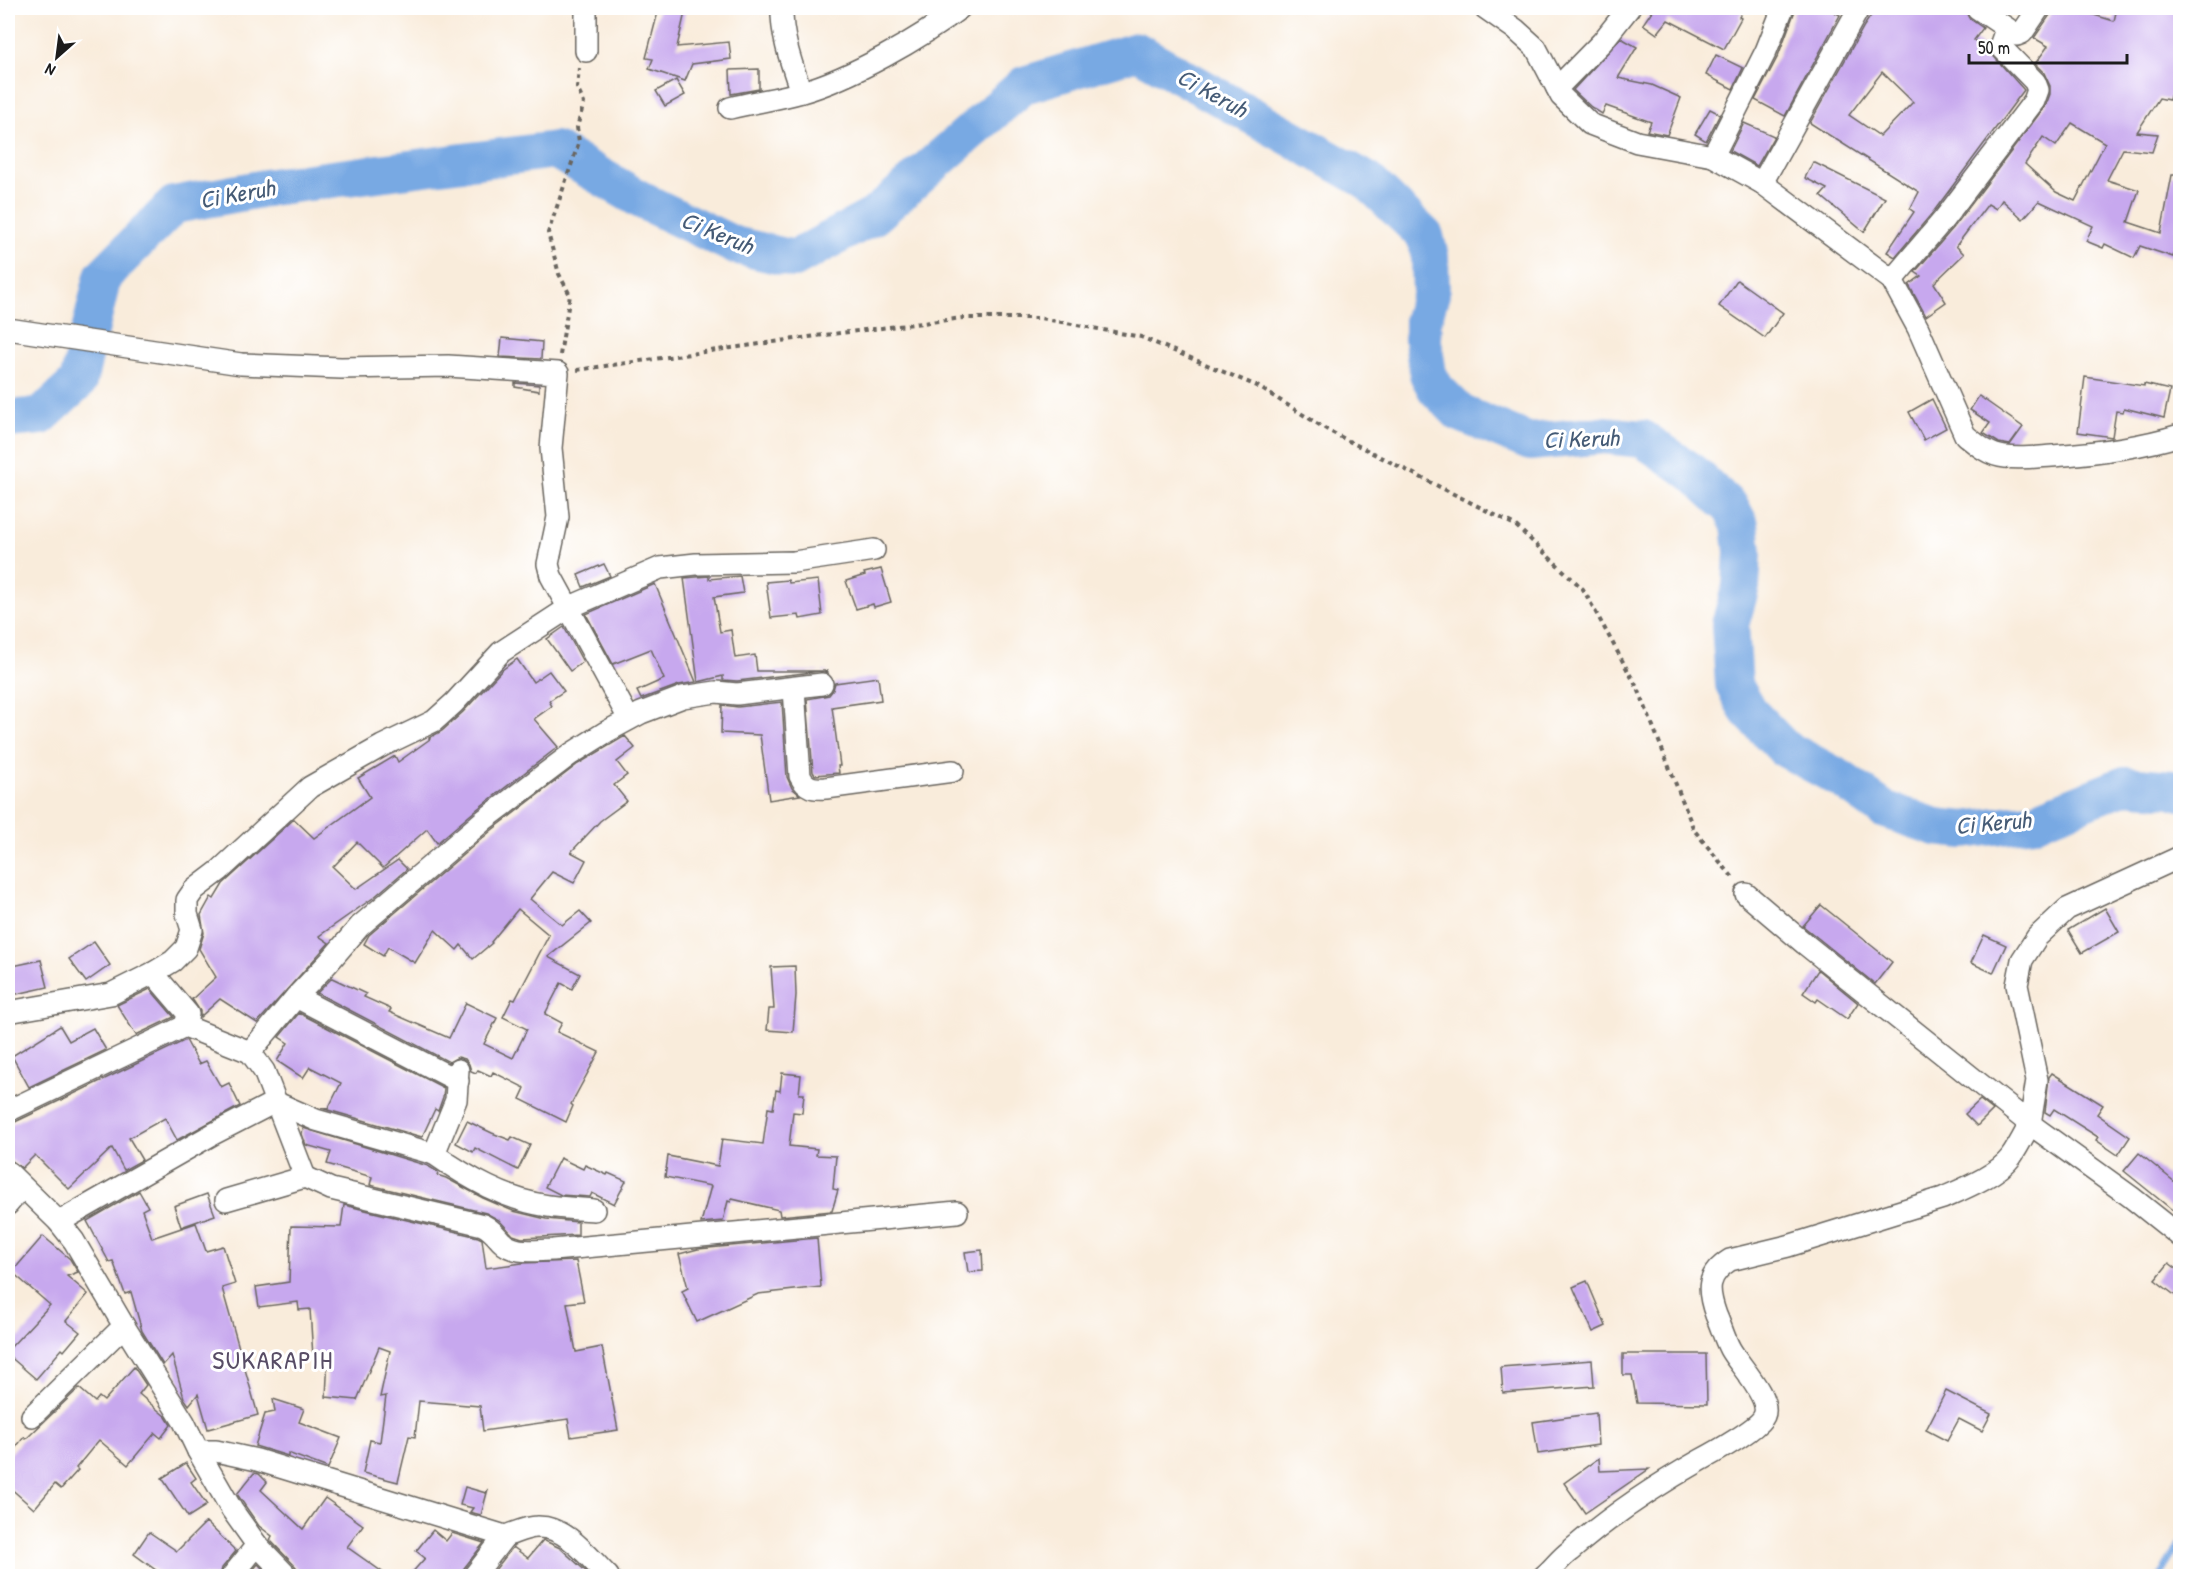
<svg xmlns="http://www.w3.org/2000/svg" width="2188" height="1584" font-family="'Patrick Hand',sans-serif">
	<style>
		.lines { fill: none; stroke-linecap: round; stroke-linejoin: round }
		.stream { stroke: #78a9e3; stroke-width: 6 }
		.river { stroke: #78a9e3; stroke-width: 38 }
		.building { fill: #c7a8ee; fill-rule: evenodd }
		.minor-casing { stroke: #69655f; stroke-width: 24 }
		.path { stroke: #69655f; stroke-width: 4; stroke-dasharray: 4.5 4.5; stroke-linecap: butt }
		.minor { stroke: #fff; stroke-width: 21 }
		.labels { text-anchor: middle; stroke-width: 6; stroke-linejoin: round; paint-order: stroke }
		.water-label { font-size: 24px; font-style: italic; fill: #455b76; stroke: #fff }
		.quarter-label { font-size: 26px; letter-spacing: 1.5px; fill: #584d66; stroke: #fff }
	</style>
	<rect width="100%" height="100%" fill="#fff"/>
	<filter id="ink" filterUnits="userSpaceOnUse"><feTurbulence type="fractalNoise" baseFrequency=".0167" numOctaves="2"/><feDisplacementMap in="SourceGraphic" scale="12" xChannelSelector="R" yChannelSelector="G"/><feConvolveMatrix kernelMatrix="1 2 1 2 8 2 1 2 1" color-interpolation-filters="sRGB"/></filter>
	<filter id="wash" filterUnits="userSpaceOnUse"><feTurbulence type="fractalNoise" baseFrequency=".008" numOctaves="4" result="noise"/><feDisplacementMap in="SourceGraphic" scale="24" xChannelSelector="R" yChannelSelector="G"/><feGaussianBlur stdDeviation="1.35" result="paint"/><feColorMatrix in="noise" values="0 0 0 0 0 0 0 0 0 0 0 0 0 0 0 0 0 1.4 0 .05"/><feComposite in="paint" operator="in"/></filter>
	<g filter="url(#wash)">
		<rect width="100%" height="100%" fill="#f9ecdb"/>
		<g class="lines">
			<!-- stream -->
			<polyline class="stream" points="2160,1576 2180,1544"/>
			<!-- river -->
			<polyline class="river" points="8,419 41,416 78,382 103,276 174,205 271,187 555,150 643,201 734,245 794,259 874,216 1024,85 1137,51 1368,181 1425,236 1430,257 1431,294 1423,319 1423,341 1428,374 1436,389 1460,413 1530,442 1604,435 1643,439 1692,472 1731,508 1740,525 1743,552 1741,586 1730,625 1734,685 1748,711 1784,748 1841,779 1883,809 1936,827 1964,830 2035,821 2125,785 2172,789 2180,792"/>
		</g>
		<g id="blocks">
			<!-- building -->
			<g class="building">
				<polygon points="659,8 686,8 677,47 729,42 731,59 692,64 685,81 649,69 653,59 646,58"/>
				<polygon points="1645,8 1744,8 1739,17 1741,18 1724,49 1668,20 1657,34 1643,24 1652,11"/>
				<polygon points="1796,8 1827,8 1840,15 1785,116 1755,100 1778,56"/>
				<path d="M1876,8H1964L1969,18L1983,28L1974,40L1988,50L2024,90L1934,211L1895,257L1887,252L1914,212L1910,209L1919,192L1810,123L1864,26ZM1882,72L1913,102L1880,136L1849,115Z"/>
				<path d="M2052,8H2071L2114,21L2117,8H2181V99L2170,96L2169,100L2159,98L2137,132L2158,134L2152,152L2123,149L2107,180L2139,190L2128,222L2161,233L2172,175H2181V235L2173,257L2140,246L2134,258L2105,244L2103,248L2086,241L2093,226L2039,201L2023,219L2002,200L1996,209L1988,204L1956,246L1964,254L1934,283L1946,302L1926,316L1909,285L1921,276L1915,272L1954,227L2046,105L2050,94V86L2044,73L2035,64L2048,46L2034,38L2050,15ZM2072,123L2105,143L2075,201L2056,192L2025,164L2043,137L2056,146Z"/>
				<polygon points="1621,38 1637,47 1618,78 1652,85 1681,98 1667,135 1647,131 1651,122 1606,106 1602,114 1591,107 1573,90"/>
				<polygon points="1716,55 1743,68 1733,89 1706,75"/>
				<polygon points="759,69 759,89 731,94 730,70"/>
				<polygon points="676,80 685,95 665,106 656,91"/>
				<polygon points="1710,109 1720,114 1706,141 1695,134"/>
				<polygon points="1744,123 1774,136 1757,166 1730,151"/>
				<polygon points="1813,162 1885,198 1864,232 1821,196 1827,189 1805,178"/>
				<polygon points="1737,280 1783,313 1765,338 1719,306"/>
				<polygon points="502,338 542,342 541,359 500,357"/>
				<polygon points="2085,377 2144,386 2144,384 2170,390 2164,418 2124,408 2123,412 2116,411 2112,437 2078,432"/>
				<polygon points="515,383 539,385 539,391 515,387"/>
				<polygon points="1979,396 2023,427 2010,445 1999,443 1983,433 1990,423 1970,410"/>
				<polygon points="1932,399 1946,428 1924,440 1909,412"/>
				<polygon points="604,564 610,576 583,587 578,575"/>
				<polygon points="881,569 891,602 874,607 873,604 856,609 846,581 865,575 864,573"/>
				<polygon points="709,576 709,579 740,576 743,593 714,597 720,632 731,630 735,658 755,655 757,671 827,671 828,673 821,671 737,681 723,680 723,676 698,682 684,578"/>
				<polygon points="788,580 789,583 818,580 822,615 800,619 799,615 771,618 766,582"/>
				<polygon points="655,584 696,682 679,685 641,699 637,691 664,679 651,649 613,664 586,614"/>
				<polygon points="564,627 583,662 570,671 547,639"/>
				<polygon points="517,659 533,682 549,671 564,691 549,701 552,706 534,719 558,747 476,810 437,843 427,829 383,868 357,842 333,867 356,889 398,860 407,869 373,898 319,936 329,943 257,1023 220,999 200,1017 200,1011 192,999 216,977 199,949 204,933 201,915 211,897 214,899 223,884 294,819 314,838 370,797 358,778 395,756 398,762 430,739 429,738 442,731 463,712 502,670"/>
				<polygon points="878,677 881,700 832,707 840,766 838,766 839,773 815,775 813,772 807,699 829,695 833,690 835,683"/>
				<polygon points="782,702 787,777 792,788 800,795 769,800 760,735 721,733 722,705 738,707"/>
				<polygon points="625,736 635,748 617,762 627,775 614,785 627,801 600,821 571,852 586,860 574,883 552,872 530,899 562,925 580,911 591,923 548,957 580,974 572,989 561,983 545,1014 562,1023 557,1032 599,1052 571,1104 573,1106 566,1122 520,1099 525,1088 493,1072 491,1076 478,1070 476,1073 471,1071 469,1064 465,1059 458,1057 449,1062 317,993 332,978 366,994 364,997 391,1009 389,1012 449,1038 466,1003 497,1018 484,1044 513,1058 527,1029 503,1017 512,999 515,1000 549,935 518,909 491,942 492,943 473,959 461,945 457,950 435,930 415,963 388,947 383,956 364,944 369,935 492,830 578,764"/>
				<polygon points="1821,905 1892,962 1875,984 1803,926"/>
				<polygon points="2105,908 2119,932 2082,953 2068,930"/>
				<polygon points="1984,935 2006,945 1993,973 1971,963"/>
				<polygon points="94,942 110,965 86,982 69,959"/>
				<polygon points="41,960 48,987 12,995 8,967"/>
				<polygon points="795,966 796,995 793,1032 767,1030 769,1009 774,1009 771,967"/>
				<polygon points="1818,970 1858,1003 1847,1019 1818,999 1816,1002 1803,993"/>
				<polygon points="150,989 174,1017 136,1035 117,1005"/>
				<polygon points="299,1013 444,1088 443,1097 438,1111 435,1109 422,1137 321,1108 328,1109 341,1083 310,1067 303,1078 277,1061 288,1043 279,1037"/>
				<polygon points="60,1026 69,1041 93,1028 106,1050 29,1087 12,1056"/>
				<polygon points="186,1040 199,1064 206,1061 221,1087 229,1083 240,1106 177,1140 165,1118 129,1138 142,1160 124,1170 112,1148 69,1189 35,1155 22,1168 8,1158 8,1127 13,1123"/>
				<polygon points="782,1073 801,1075 799,1094 804,1094 802,1113 793,1112 789,1146 817,1149 816,1155 836,1156 833,1189 838,1190 832,1211 780,1216 779,1210 732,1199 731,1202 728,1201 723,1221 701,1223 711,1186 665,1177 668,1156 718,1166 722,1139 763,1144 768,1108 773,1109 776,1090 780,1091"/>
				<polygon points="2052,1073 2103,1105 2097,1114 2130,1137 2118,1155 2096,1140 2098,1137 2054,1109 2050,1115 2045,1112 2049,1077"/>
				<polygon points="1980,1100 1993,1110 1977,1126 1965,1114"/>
				<polygon points="467,1121 492,1133 510,1140 512,1137 530,1145 518,1170 475,1148 473,1152 456,1143"/>
				<polygon points="303,1128 428,1166 438,1172 437,1175 446,1178 483,1198 513,1211 546,1219 578,1222 578,1235 522,1238 513,1235 499,1220 486,1213 370,1185 372,1177 327,1164 331,1152 306,1145 302,1134"/>
				<polygon points="2139,1153 2181,1187 2181,1217 2124,1171"/>
				<polygon points="560,1158 583,1169 585,1165 607,1175 608,1173 626,1181 614,1204 592,1193 590,1197 561,1195 545,1187"/>
				<polygon points="139,1191 148,1207 142,1210 152,1238 196,1223 206,1251 223,1246 235,1284 222,1288 258,1415 208,1429 198,1394 189,1405 184,1398 172,1355 163,1365 142,1331 131,1292 125,1294 113,1261 109,1262 87,1221"/>
				<polygon points="207,1194 215,1215 181,1227 174,1206"/>
				<polygon points="344,1205 478,1237 482,1239 486,1268 522,1263 576,1261 584,1301 567,1303 576,1352 602,1347 618,1430 571,1437 568,1419 483,1431 480,1406 419,1401 415,1437 409,1436 398,1482 363,1473 370,1440 380,1442 386,1396 380,1397 390,1351 379,1347 357,1400 326,1397 328,1357 313,1357 310,1309 299,1310 298,1302 259,1307 256,1287 289,1282 291,1226 341,1227"/>
				<polygon points="43,1236 70,1259 78,1272 67,1276 88,1294 66,1321 80,1332 64,1351 62,1349 36,1379 8,1355 8,1350 50,1305 12,1272"/>
				<polygon points="817,1238 821,1287 758,1294 697,1322 682,1291 688,1288 679,1254 698,1249"/>
				<polygon points="982,1250 983,1271 968,1272 965,1252"/>
				<polygon points="2169,1263 2181,1272 2181,1300 2155,1280"/>
				<polygon points="1587,1281 1606,1326 1593,1332 1573,1287"/>
				<polygon points="1623,1354 1706,1354 1707,1404 1637,1403 1632,1375 1623,1375"/>
				<polygon points="1592,1360 1594,1386 1503,1393 1501,1367"/>
				<polygon points="134,1367 146,1385 139,1394 166,1417 171,1425 161,1438 155,1433 128,1465 99,1440 76,1468 78,1470 61,1489 55,1484 34,1509 8,1486 8,1457 24,1437 26,1439 79,1388 95,1402 99,1397 104,1401"/>
				<polygon points="1946,1391 1991,1414 1982,1431 1959,1419 1947,1441 1926,1430"/>
				<polygon points="273,1399 304,1409 299,1422 341,1438 328,1468 288,1453 288,1456 255,1446 265,1414 275,1412"/>
				<polygon points="1596,1413 1598,1445 1538,1454 1533,1422"/>
				<polygon points="1599,1458 1600,1471 1649,1469 1585,1513 1564,1483"/>
				<polygon points="186,1463 196,1478 191,1482 207,1505 188,1517 162,1478"/>
				<polygon points="254,1473 259,1474 267,1482 261,1490 303,1529 325,1498 363,1525 347,1547 388,1576 299,1576 296,1567 270,1540 272,1536 259,1526 237,1494"/>
				<polygon points="465,1487 486,1493 488,1489 481,1515 470,1512 473,1508 460,1505"/>
				<polygon points="206,1522 236,1551 222,1568 220,1576 164,1576 134,1554 149,1532 177,1551"/>
				<polygon points="433,1530 446,1541 452,1533 484,1543 464,1568 462,1576 409,1576 425,1558 416,1551"/>
				<polygon points="543,1540 560,1548 591,1576 503,1576 495,1570 513,1547 528,1558"/>
				<polygon points="258,1564 270,1576 248,1576"/>
			</g>
		</g>
	</g>
	<g filter="url(#ink)">
		<use href="#blocks" fill-opacity="0" stroke="#69655f" stroke-width="1.5"/>
		<g class="lines">
			<!-- minor casing -->
			<g class="minor-casing">
				<g id="minor">
					<path d="M782,8C781,36 792,65 801,92"/>
					<path d="M1485,8L1515,29L1536,48L1561,96L1590,124L1637,142L1713,156L1762,183L1892,280L1918,328L1965,435C1977,445 1990,456 2005,457C2020,459 2037,457 2052,456C2096,453 2138,448 2180,435"/>
					<polyline points="1977,8 2017,35 2022,33 2039,8"/>
					<polyline points="586,51 586,8"/>
					<polyline points="1557,88 1602,42 1629,8"/>
					<path d="M730,108C753,102 778,99 802,92C851,78 920,39 960,8"/>
					<polyline points="1713,156 1766,51 1783,8"/>
					<polyline points="1762,183 1859,8"/>
					<polyline points="1892,280 1944,219 2034,101 2038,90 2035,82 2000,46 2006,29"/>
					<polyline points="8,329 241,364 341,368 448,366 558,373 551,448 558,517 548,564 551,576 629,719"/>
					<path d="M794,689L800,776C806,788 813,789 826,788L953,771"/>
					<polyline points="1746,894 1805,944 2030,1124 2037,1080 2017,985 2022,960 2037,937 2067,909 2180,857"/>
					<polyline points="153,973 173,961 186,948 192,930 187,914 187,900 194,890 219,871 310,787 382,746 434,721 454,703 501,652 570,607 660,568 696,564 794,562 874,550"/>
					<polyline points="296,997 329,962 360,926 484,820 571,754 606,732 641,713 683,697 716,692 737,694 822,684"/>
					<polyline points="8,1012 111,994 153,973 188,1014 185,1026"/>
					<polyline points="250,1052 296,997 458,1081"/>
					<polyline points="8,1111 185,1026 250,1052 264,1071 305,1177"/>
					<path d="M434,1154C468,1178 506,1200 548,1206C563,1208 579,1209 594,1210"/>
					<polyline points="8,1172 59,1222 74,1241 124,1326 184,1422 198,1451 232,1510 257,1545 287,1576"/>
					<path d="M226,1200L305,1177L331,1189L483,1225C491,1229 495,1234 501,1241C514,1255 535,1250 553,1250L957,1212"/>
					<polyline points="8,1204 22,1187"/>
					<polyline points="59,1222 213,1134 275,1102 316,1120 434,1154 456,1100 458,1070"/>
					<polyline points="32,1416 124,1326"/>
					<path d="M198,1451H216L257,1460L505,1536C515,1533 527,1527 537,1527C567,1526 589,1558 608,1576"/>
					<polyline points="232,1576 257,1545"/>
					<polyline points="474,1576 505,1536"/>
					<path d="M1544,1576C1553,1569 1560,1558 1570,1551C1610,1516 1655,1486 1701,1460C1714,1453 1759,1428 1764,1416C1772,1398 1738,1364 1730,1349C1724,1338 1721,1326 1716,1315C1707,1290 1706,1275 1730,1260L1788,1246L1943,1198C1963,1189 1998,1175 2011,1157C2018,1147 2024,1135 2030,1124L2131,1197L2180,1236"/>
				</g>
			</g>
			<!-- path -->
			<g class="path">
				<polyline points="560,355 570,295 559,274 548,233 579,142 577,127 584,103 577,88 579,68"/>
				<polyline points="577,370 816,336 963,318 1040,318 1141,337 1257,386 1331,432 1515,525 1583,589 1639,691 1694,830 1734,879"/>
			</g>
			<!-- minor -->
			<use href="#minor" class="minor"/>
		</g>
	</g>
	<g class="labels">
		<!-- water labels -->
		<g class="water-label">
			<text transform="translate(1212 93) rotate(29)" y="8">Ci Keruh</text>
			<text transform="translate(237 194) rotate(-10)" y="8">Ci Keruh</text>
			<text transform="translate(717 233) rotate(22)" y="8">Ci Keruh</text>
			<text transform="translate(1581 439) rotate(-2)" y="8">Ci Keruh</text>
			<text transform="translate(1993 823) rotate(-5)" y="8">Ci Keruh</text>
		</g>
		<!-- quarter labels -->
		<g class="quarter-label">
			<text x="273" y="1369">SUKARAPIH</text>
		</g>
	</g>
	<!-- margin -->
	<rect width="2188" height="1584" fill="none" stroke="#fff" stroke-width="30"/>
	<!-- north arrow -->
	<g transform="translate(57 57) rotate(208)" stroke="#ffffff" stroke-width="4.5" paint-order="stroke">
	<path d="M0-4.5L10 22L0 15L-10 22Z" fill="#1c1c1c"/>
	<text y="-9" font-size="16" font-weight="bold" text-anchor="middle" fill="#1c1c1c">N</text>
	</g>
	<!-- scale -->
	<path d="M1969 54v9h158v-9" fill="none" stroke="#1c1c1c" stroke-width="3"/>
	<text x="1978" y="54" font-size="18" fill="#1c1c1c" stroke="#ffffff" stroke-width="4.5" paint-order="stroke">50 m</text>
</svg>
